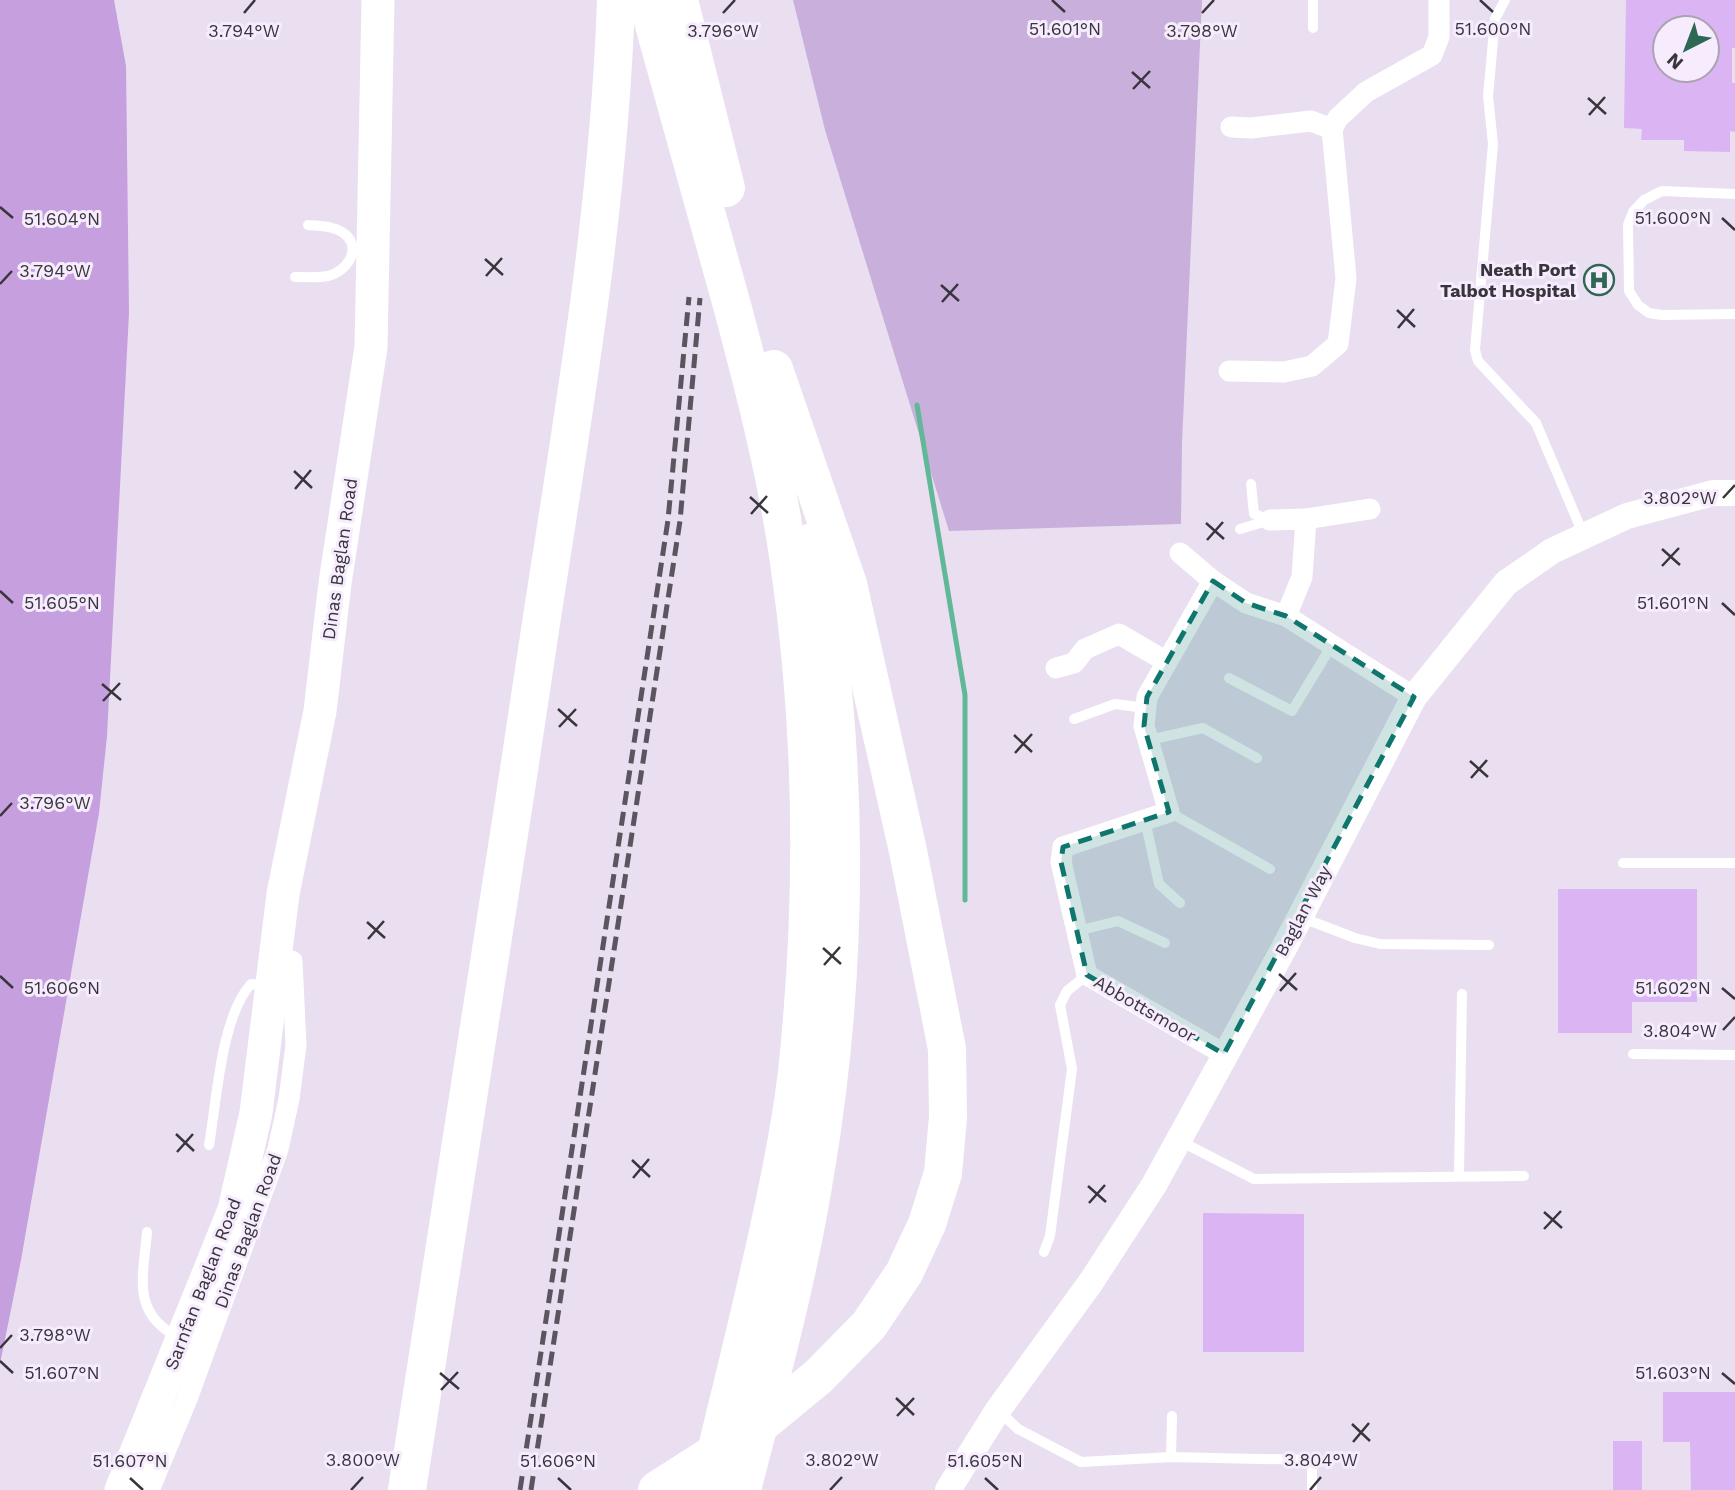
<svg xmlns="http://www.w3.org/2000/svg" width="1735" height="1490" font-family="'Work Sans',sans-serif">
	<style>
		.green { fill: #c9afdb }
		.forest { fill: #c69fdf }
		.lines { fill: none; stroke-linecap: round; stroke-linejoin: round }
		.stream { stroke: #61b897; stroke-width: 5 }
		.building { fill: #dbb4f4; fill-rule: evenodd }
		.service { stroke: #fff; stroke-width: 10 }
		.minor { stroke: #fff; stroke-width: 21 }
		.tertiary { stroke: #fff; stroke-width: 26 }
		.primary { stroke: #fff; stroke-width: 33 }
		.motorway { stroke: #fff; stroke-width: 38 }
		.rail { stroke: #5a555e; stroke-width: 5; stroke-dasharray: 14 7; stroke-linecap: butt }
		.marked { fill: #0f766e; fill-opacity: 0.2; stroke: #0f766e; stroke-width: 5; stroke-dasharray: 14 9; stroke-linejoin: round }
		.ticks { fill: none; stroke: #39353c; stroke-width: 2.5 }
		.labels { text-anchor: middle; stroke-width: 6; stroke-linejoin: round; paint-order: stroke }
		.poi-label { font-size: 18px; font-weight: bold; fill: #39353c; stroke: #f6ecfe; text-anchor: end }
		.street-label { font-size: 18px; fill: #39353c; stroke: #f6ecfe }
		.ticks-label { font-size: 18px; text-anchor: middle; fill: #39353c; stroke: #f6ecfe; stroke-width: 6; stroke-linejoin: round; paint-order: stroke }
	</style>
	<rect width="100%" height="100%" fill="#e9dff0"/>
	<!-- green -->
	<polygon class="green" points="793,0 1202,0 1182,443 1181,524 949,531 825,130"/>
	<!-- forest -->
	<polygon class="forest" points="0,0 114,0 126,66 129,313 107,736 99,813 21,1260 0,1364"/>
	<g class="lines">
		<!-- stream -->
		<polyline class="stream" points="917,405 965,695 965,900"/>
	</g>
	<!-- building -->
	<g class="building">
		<path d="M1626,0H1735V48H1732V83H1735V132L1730,131V152L1684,151V140H1641L1642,129L1624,128ZM1665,28H1707V70H1665Z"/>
		<polygon points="1558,889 1697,889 1697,1002 1632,1002 1632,1033 1558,1033"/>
		<polygon points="1203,1213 1304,1214 1304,1352 1203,1352"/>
		<polygon points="1663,1392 1735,1392 1735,1490 1691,1490 1690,1442 1663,1442"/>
		<rect x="1613" y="1441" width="29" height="49"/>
	</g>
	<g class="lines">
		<!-- service -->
		<g class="service">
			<polyline points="1313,0 1313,28"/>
			<polyline points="1505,0 1495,19 1488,96 1493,144 1475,350 1478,361 1536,423 1584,536"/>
			<polyline points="1735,194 1662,191 1644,200 1633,212 1628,225 1629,291 1638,305 1649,313 1662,315 1735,314"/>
			<path d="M295,277C305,277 318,278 328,276C346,272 362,250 346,235C337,226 320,226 308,225"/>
			<polyline points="1240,529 1270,520 1254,514 1251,484"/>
			<polyline points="1229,678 1292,711 1332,645"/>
			<polyline points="1074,719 1115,704 1146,708"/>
			<polyline points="1149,740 1203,728 1257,758"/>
			<polyline points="1169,812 1270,869"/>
			<polyline points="1145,820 1159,884 1180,903"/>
			<polyline points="1623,863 1735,863"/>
			<polyline points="1300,917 1355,938 1380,944 1489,945"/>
			<polyline points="1077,931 1118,921 1165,943"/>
			<polyline points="1633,1054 1735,1055"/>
			<polyline points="1180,1141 1254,1179 1524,1176"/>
			<path d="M209,1145C217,1099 221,1017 251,984L269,985"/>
			<polyline points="1459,1176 1462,994"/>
			<path d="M147,1232C143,1277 131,1315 180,1338"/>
			<polyline points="1044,1252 1050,1236 1072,1069 1060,1005 1067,991 1087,975"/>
			<polyline points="999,1411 1018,1429 1081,1462 1171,1457 1312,1460 1312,1490"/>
			<polyline points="1171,1457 1172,1416"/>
		</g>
		<!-- minor -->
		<g class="minor">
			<polyline points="1231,127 1251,128 1311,121 1332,129"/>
			<polyline points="1229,371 1284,372 1312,366 1338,344 1346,278 1332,129 1338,118 1366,92 1432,55 1439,37 1439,0"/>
			<polyline points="1270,520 1306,519 1370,509"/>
			<polyline points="1180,553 1213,581"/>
			<polyline points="1286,616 1302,577 1306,519"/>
			<polyline points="1056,668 1074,663 1085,649 1119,634 1167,662"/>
			<polyline points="1224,1054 1087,975 1061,862 1063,847 1169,812 1144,726 1147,697 1213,581 1246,603 1286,616 1414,697"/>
			<polyline points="149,1490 187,1399 278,1149 289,1099 296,1045 292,961"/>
		</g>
		<!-- tertiary -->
		<polyline class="tertiary" points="948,1490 998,1410 1091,1282 1154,1185 1283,950 1414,697 1506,583 1552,551 1627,516 1713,493 1735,493"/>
		<!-- primary -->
		<polyline class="primary" points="121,1490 234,1210 256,1113 283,894 320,711 335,583 371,347 378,0"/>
		<!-- motorway -->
		<g class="motorway">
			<path d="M647,0C676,103 705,206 733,309C755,392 777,477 789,562C814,732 815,902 797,1072C791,1123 781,1173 770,1223C751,1312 728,1401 707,1490"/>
			<polyline points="679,0 726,188"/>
			<path d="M407,1490C453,1204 497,917 540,630C572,421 609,212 616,0"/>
			<polyline points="657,1490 762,1423 819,1376 869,1325 904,1273 927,1224 943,1173 948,1117 947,1049 908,851 848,584 774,369"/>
			<path d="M742,1490C768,1387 797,1285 814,1180C850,971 851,752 812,542"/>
		</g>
		<!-- rail -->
		<g class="rail">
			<polyline points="520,1490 668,520 689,297"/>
			<polyline points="531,1490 680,521 700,298"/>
		</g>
	</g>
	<!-- marked area -->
	<path class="marked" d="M1213,581L1246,603L1286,616L1414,697L1224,1054L1087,975L1061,862L1063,847L1169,812L1144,726L1147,697Z"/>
	<!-- ticks -->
	<path class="ticks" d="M1052,0L1065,12M1480,0L1493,12M244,13L255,0M723,13L735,0M1202,13L1214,0M1132,72L1150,88M1133,89L1150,71M1588,98L1606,114M1589,115L1605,97M0,207L13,218M1722,218L1735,230M485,259L503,275M486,276L502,258M0,284L12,271M941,285L959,301M942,302L958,284M1397,310L1415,327M1398,328L1414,309M294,471L312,488M295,489L311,470M750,497L768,513M1723,498L1735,485M751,514L767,496M1206,523L1224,539M1207,540L1223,522M1662,549L1680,565M1662,566L1679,548M0,591L13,603M1722,603L1735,615M102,684L121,700M103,701L120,683M558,709L577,726M559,727L576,709M1014,735L1032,752M1015,753L1032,734M1470,761L1488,777M1471,778L1487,760M0,816L12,803M367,922L385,938M368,939L384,921M823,948L841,964M824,965L840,947M1279,974L1297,990M0,976L13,988M1722,988L1735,999M1280,991L1296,973M1723,1030L1735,1017M176,1134L194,1151M177,1152L193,1134M632,1160L650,1177M633,1178L649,1159M1088,1186L1106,1202M1089,1203L1105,1185M1544,1212L1562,1228M1544,1229L1561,1211M0,1348L12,1335M0,1361L13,1373M440,1373L459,1389M1722,1373L1735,1384M441,1390L458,1372M896,1398L914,1415M897,1416L914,1398M1352,1424L1370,1441M1353,1442L1369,1423M130,1478L143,1490M558,1478L571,1490M985,1478L998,1490M351,1490L363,1477M830,1490L842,1477M1310,1490L1321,1477"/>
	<!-- icons -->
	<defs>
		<g id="hospital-ring" transform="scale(1.575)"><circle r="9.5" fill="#f6ecfe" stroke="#2c6853" stroke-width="1.5"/><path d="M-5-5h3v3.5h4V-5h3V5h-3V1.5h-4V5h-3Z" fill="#2c6853"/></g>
	</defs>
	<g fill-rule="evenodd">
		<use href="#hospital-ring" x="1599" y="280"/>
	</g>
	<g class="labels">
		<!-- poi labels -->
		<g class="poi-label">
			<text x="1576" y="276">Neath Port<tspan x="1576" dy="21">Talbot Hospital</tspan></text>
		</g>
		<!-- street labels -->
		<g class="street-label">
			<text transform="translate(340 559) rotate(-82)" y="6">Dinas Baglan Road</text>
			<text transform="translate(1303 911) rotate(-62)" y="6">Baglan Way</text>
			<text transform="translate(1145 1009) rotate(30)" y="6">Abbottsmoor</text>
			<text transform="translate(248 1231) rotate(-70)" y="6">Dinas Baglan Road</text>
			<text transform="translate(203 1284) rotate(-69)" y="6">Sarnfan Baglan Road</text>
		</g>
	</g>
	<g class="ticks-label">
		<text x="1065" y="35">51.601°N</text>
		<text x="1493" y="35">51.600°N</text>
		<text x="244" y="37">3.794°W</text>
		<text x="723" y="37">3.796°W</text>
		<text x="1202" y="37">3.798°W</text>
		<text x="1673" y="224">51.600°N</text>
		<text x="62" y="225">51.604°N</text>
		<text x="55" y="277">3.794°W</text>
		<text x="1680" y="504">3.802°W</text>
		<text x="1673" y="609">51.601°N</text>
		<text x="62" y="609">51.605°N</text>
		<text x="55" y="809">3.796°W</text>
		<text x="1673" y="994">51.602°N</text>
		<text x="62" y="994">51.606°N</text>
		<text x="1680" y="1037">3.804°W</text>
		<text x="55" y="1341">3.798°W</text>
		<text x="1673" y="1379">51.603°N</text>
		<text x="62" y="1379">51.607°N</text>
		<text x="363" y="1466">3.800°W</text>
		<text x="842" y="1466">3.802°W</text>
		<text x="1321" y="1466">3.804°W</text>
		<text x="130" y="1467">51.607°N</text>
		<text x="558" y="1467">51.606°N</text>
		<text x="985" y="1467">51.605°N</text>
	</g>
	<!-- north arrow -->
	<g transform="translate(1686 49) rotate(222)"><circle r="33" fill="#f6ecfe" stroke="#aaa3b0" stroke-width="2"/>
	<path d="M0-5L12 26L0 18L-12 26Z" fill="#2c6853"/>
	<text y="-10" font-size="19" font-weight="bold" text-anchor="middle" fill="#39353c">N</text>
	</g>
</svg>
